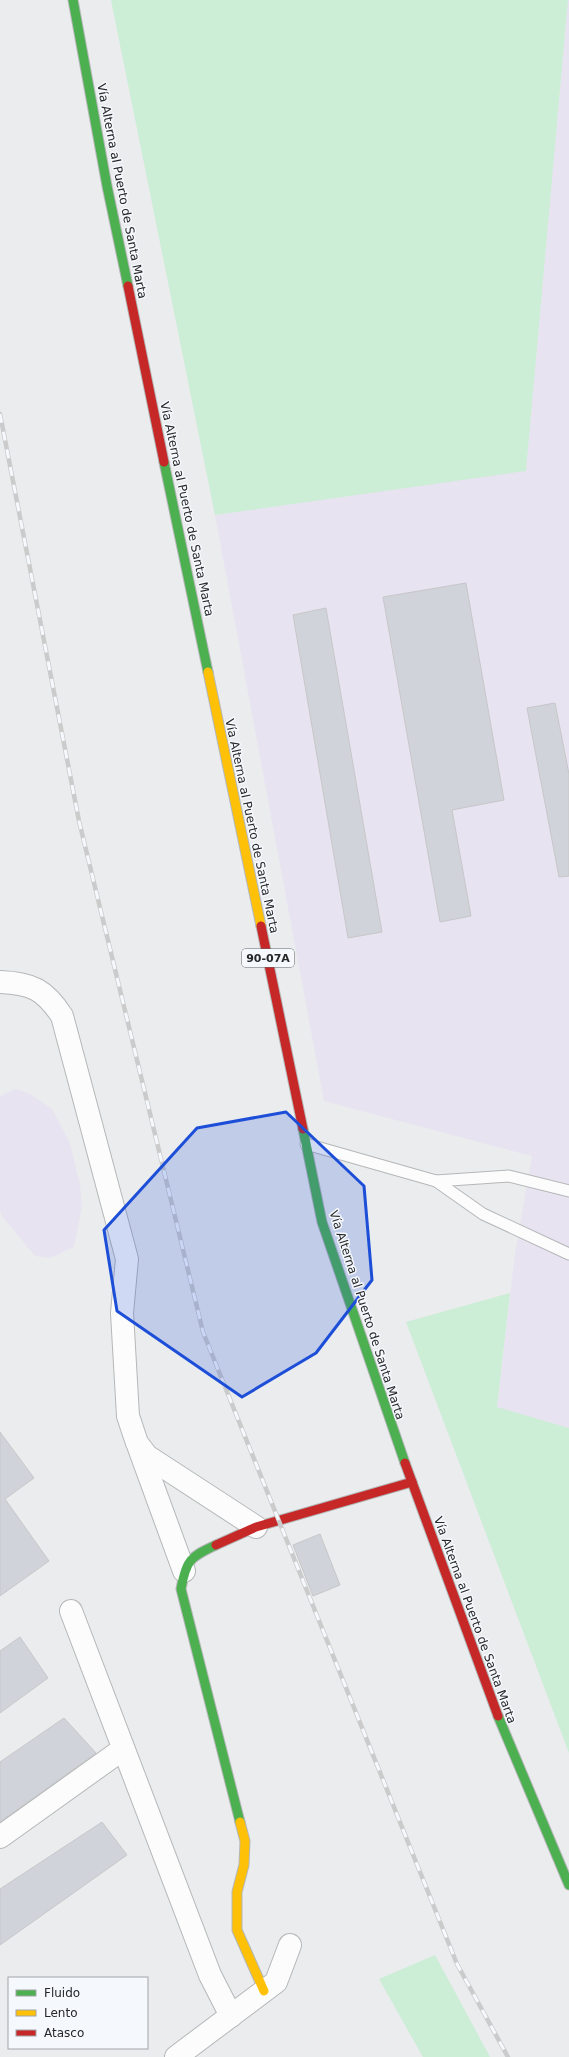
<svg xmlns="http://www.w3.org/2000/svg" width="569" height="2057" font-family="'DejaVu Sans',sans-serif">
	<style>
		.industrial { fill: #e8e3f0 }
		.green { fill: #ccedd6 }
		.building { fill: #d1d3da; stroke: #c6c7c9 }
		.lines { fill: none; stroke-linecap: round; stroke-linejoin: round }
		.lane-casing { stroke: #b5b7b8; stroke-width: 13 }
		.street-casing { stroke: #b5b7b8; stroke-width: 24 }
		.fast-casing { stroke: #b5b7b8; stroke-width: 11 }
		.slow-casing { stroke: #b5b7b8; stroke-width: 11 }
		.jam-casing { stroke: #b5b7b8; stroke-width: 11 }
		.lane { stroke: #fcfcfc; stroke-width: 11 }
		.street { stroke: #fcfcfc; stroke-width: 22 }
		.fast { stroke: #4caf50; stroke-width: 9 }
		.slow { stroke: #ffc107; stroke-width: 9 }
		.jam { stroke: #c62828; stroke-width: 9 }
		.rail-casing { stroke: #cbcbcb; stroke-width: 4.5 }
		.rail { stroke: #f5f8fd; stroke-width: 3; stroke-dasharray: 9; stroke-linecap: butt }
		.marked { fill: #1d4ed8; fill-opacity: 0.2; stroke: #1d4ed8; stroke-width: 3; stroke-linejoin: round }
		.labels { text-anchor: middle; stroke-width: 3; stroke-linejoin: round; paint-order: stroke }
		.shield { fill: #f5f8fd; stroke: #636668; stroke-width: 1 }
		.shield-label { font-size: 11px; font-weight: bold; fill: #252728 }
		.street-label { font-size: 12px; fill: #252728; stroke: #f5f8fd }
	</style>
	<rect width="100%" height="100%" fill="#eaecee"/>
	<!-- industrial -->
	<g class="industrial">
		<polygon points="568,0 569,0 569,1429 497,1409 515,1253 532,1156 324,1101 215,515 526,470"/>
		<polygon points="16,1089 30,1094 52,1109 70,1143 80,1185 82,1206 74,1247 50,1258 35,1256 2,1216 0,1211 0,1096"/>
	</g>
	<!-- green -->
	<g class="green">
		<polygon points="111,0 568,0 526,471 215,515"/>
		<polygon points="510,1293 497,1407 569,1428 569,1753 406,1322"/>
		<polygon points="435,1955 490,2057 423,2057 379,1979"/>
	</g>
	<!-- building -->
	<g class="building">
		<polygon points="466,583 504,800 452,810 471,916 440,922 383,597"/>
		<polygon points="326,608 382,932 348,938 293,615"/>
		<polygon points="555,703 569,774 569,876 559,877 527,708"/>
		<polygon points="0,1432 34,1478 5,1499 49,1561 0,1596"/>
		<polygon points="320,1534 340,1585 313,1596 293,1545"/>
		<polygon points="20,1637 48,1678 0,1713 0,1651"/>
		<polygon points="64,1718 96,1753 0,1822 0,1762"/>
		<polygon points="102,1822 127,1855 0,1945 0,1889"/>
	</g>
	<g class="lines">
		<!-- lane casing -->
		<g class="lane-casing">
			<g id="lane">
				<polyline points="306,1144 436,1181 483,1214 569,1254"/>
				<polyline points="436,1181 509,1176 569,1191"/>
			</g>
		</g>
		<!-- street casing -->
		<g class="street-casing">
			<g id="street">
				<path d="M0,982C32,983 45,990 62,1016L127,1259L122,1313L128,1416L137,1443L147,1456L256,1527"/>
				<polyline points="139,1448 184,1571"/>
				<polyline points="71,1611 210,1975 231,2016"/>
				<polyline points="0,1837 123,1749"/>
				<polyline points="176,2057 276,1982 290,1945"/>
			</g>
		</g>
		<!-- fast casing -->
		<g class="fast-casing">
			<g id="fast">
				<polyline points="73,0 107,186 128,286"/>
				<polyline points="164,462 208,672"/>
				<polyline points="303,1129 322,1222 405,1463"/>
				<path d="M216,1545C190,1557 186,1560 181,1589L240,1822"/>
				<polyline points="498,1716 569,1885"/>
			</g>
		</g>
		<!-- slow casing -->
		<g class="slow-casing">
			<g id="slow">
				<polyline points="208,672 261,926"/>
				<polyline points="240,1822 245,1841 244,1865 237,1892 237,1930 264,1991"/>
			</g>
		</g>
		<!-- jam casing -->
		<g class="jam-casing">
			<g id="jam">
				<polyline points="128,286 164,462"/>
				<polyline points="261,926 303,1129"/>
				<polyline points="405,1463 498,1716"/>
				<polyline points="216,1545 256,1527 412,1482"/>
			</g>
		</g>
		<!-- lane -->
		<use href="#lane" class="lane"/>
		<!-- street -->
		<use href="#street" class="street"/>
		<!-- fast -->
		<use href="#fast" class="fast"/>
		<!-- slow -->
		<use href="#slow" class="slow"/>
		<!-- jam -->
		<use href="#jam" class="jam"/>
		<!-- rail casing -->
		<g class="rail-casing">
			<polyline id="rail" points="0,414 79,821 203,1332 457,1964 508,2057"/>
		</g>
		<!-- rail -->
		<use href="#rail" class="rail"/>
	</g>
	<!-- marked area -->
	<path class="marked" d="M286,1112L364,1186L372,1280L316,1353L242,1397L117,1311L104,1230L197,1128Z"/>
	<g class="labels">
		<!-- shield labels -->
		<rect class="shield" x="242" y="949" width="52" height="18" rx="3"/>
		<g class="shield-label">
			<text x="268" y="962">90-07A</text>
		</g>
		<!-- street labels -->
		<g class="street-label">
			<text transform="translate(122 191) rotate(79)" y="4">Vía Alterna al Puerto de Santa Marta</text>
			<text transform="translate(187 509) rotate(78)" y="4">Vía Alterna al Puerto de Santa Marta</text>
			<text transform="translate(252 826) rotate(78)" y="4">Vía Alterna al Puerto de Santa Marta</text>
			<text transform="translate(367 1315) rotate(72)" y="4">Vía Alterna al Puerto de Santa Marta</text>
			<text transform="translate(475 1620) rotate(70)" y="4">Vía Alterna al Puerto de Santa Marta</text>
		</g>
	</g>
	<!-- legend -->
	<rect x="8" y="1977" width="140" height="72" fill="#f5f8fd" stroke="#a2a4a8"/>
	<rect x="16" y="1990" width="20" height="6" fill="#4caf50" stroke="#a2a4a8"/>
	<text x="44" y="1997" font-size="12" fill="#252728">Fluido</text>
	<rect x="16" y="2010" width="20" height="6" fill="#ffc107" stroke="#a2a4a8"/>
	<text x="44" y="2017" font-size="12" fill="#252728">Lento</text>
	<rect x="16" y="2030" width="20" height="6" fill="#c62828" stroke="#a2a4a8"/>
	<text x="44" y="2037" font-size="12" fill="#252728">Atasco</text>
</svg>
